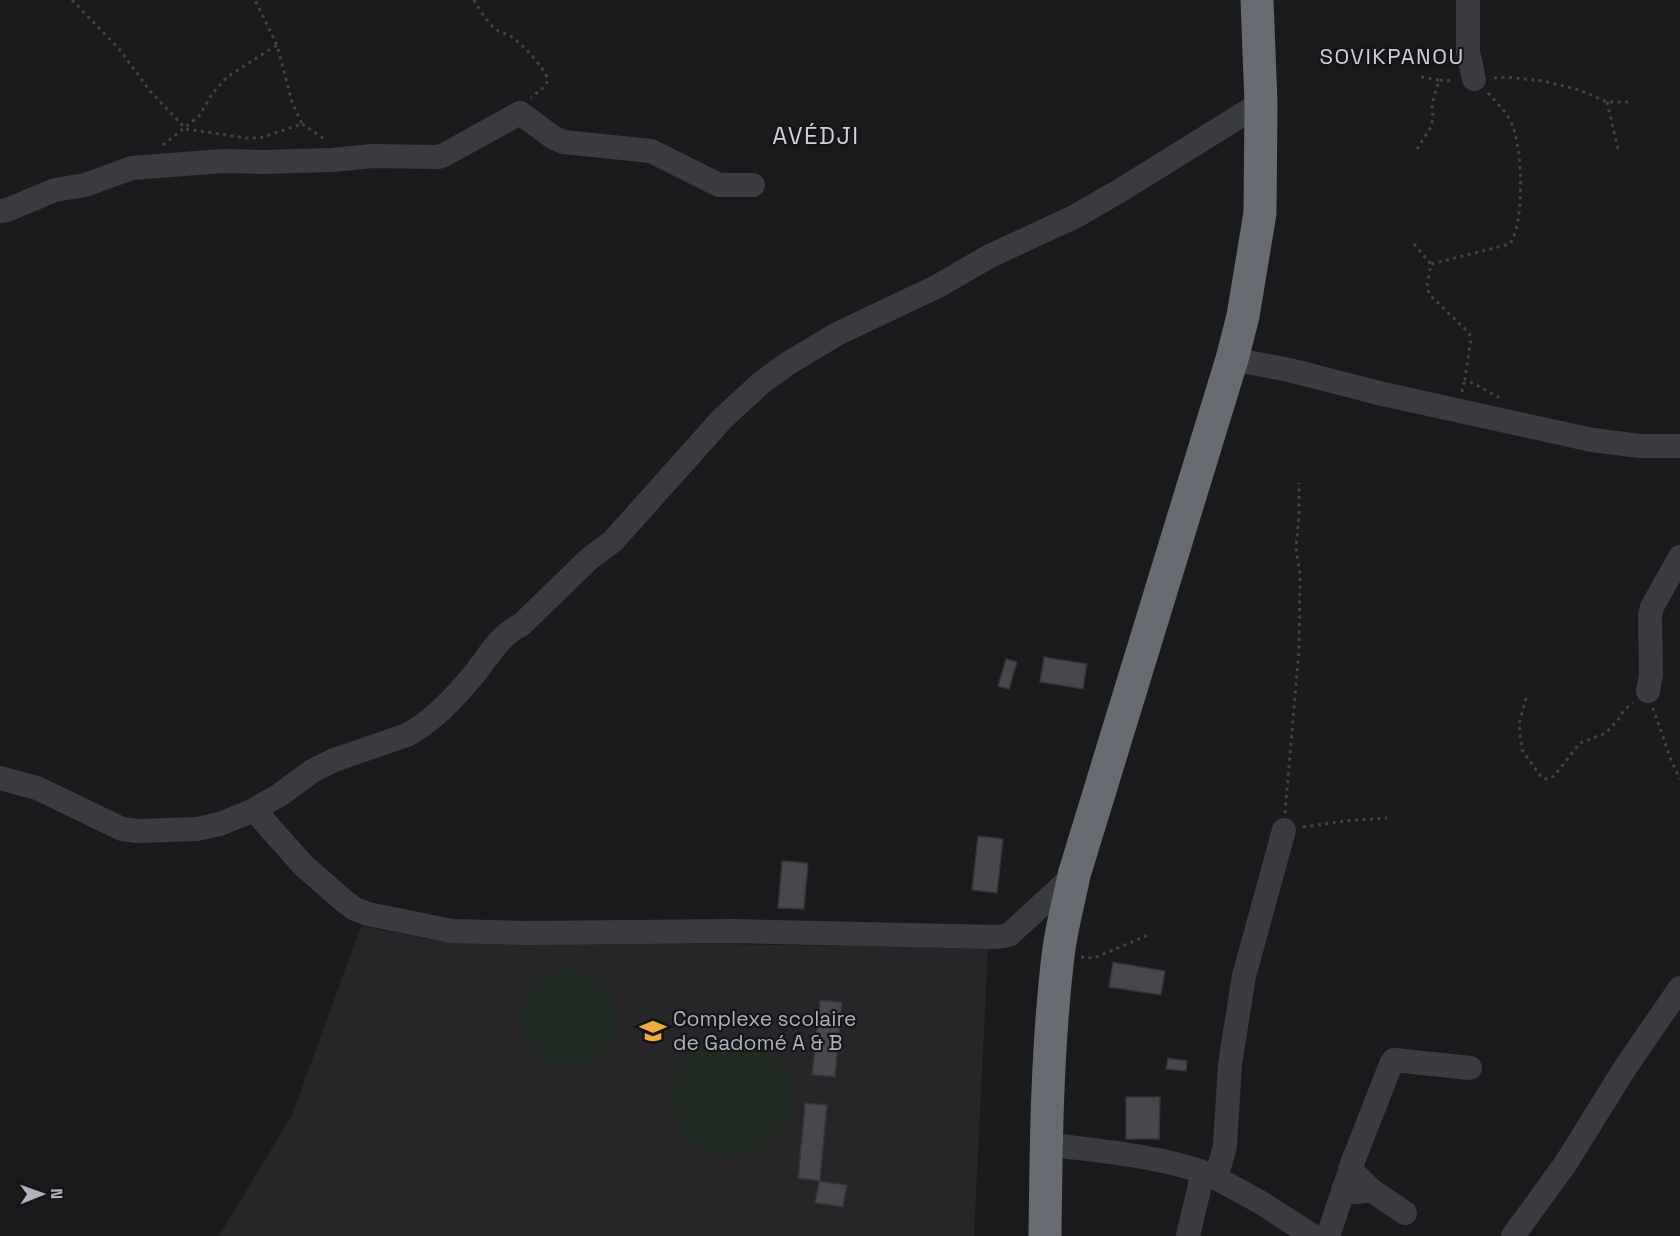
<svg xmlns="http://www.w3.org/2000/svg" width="1680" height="1236" font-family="'Space Grotesk',sans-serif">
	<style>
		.built { fill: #262629 }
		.green { fill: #222b23 }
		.building { fill: #47484c; stroke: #343438; stroke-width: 1.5 }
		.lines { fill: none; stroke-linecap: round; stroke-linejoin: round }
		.path { stroke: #414348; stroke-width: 3; stroke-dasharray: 3 4.5; stroke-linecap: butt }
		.minor { stroke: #3b3c41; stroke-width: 24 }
		.highway { stroke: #676b72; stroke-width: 33 }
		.labels { text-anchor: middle; stroke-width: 4.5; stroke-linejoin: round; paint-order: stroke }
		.poi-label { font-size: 21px; fill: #adb2bc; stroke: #151517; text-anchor: start }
		.neighbourhood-label { font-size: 22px; letter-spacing: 1.5px; fill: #ced1d8; stroke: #151517 }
		.quarter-label { font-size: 24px; letter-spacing: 1.5px; fill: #ced1d8; stroke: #151517 }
	</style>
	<rect width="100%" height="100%" fill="#1a1a1c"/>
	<!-- built -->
	<polygon class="built" points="361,926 434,940 988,948 974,1236 219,1236 292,1115"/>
	<!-- green -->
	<g class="green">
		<circle cx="569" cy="1018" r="48"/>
		<circle cx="732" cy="1097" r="60"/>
	</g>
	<!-- building -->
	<g class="building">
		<polygon points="1044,657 1087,664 1083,689 1040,682"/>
		<polygon points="1006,659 1017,662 1009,689 998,686"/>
		<polygon points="978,836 1003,839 997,893 972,890"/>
		<polygon points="782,861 808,863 804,909 778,908"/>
		<polygon points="1113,962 1165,971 1161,995 1109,987"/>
		<polygon points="820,1000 842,1002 835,1077 812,1075"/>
		<polygon points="1168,1058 1187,1061 1186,1071 1166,1069"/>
		<polygon points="1126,1097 1160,1097 1159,1139 1126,1139"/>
		<polygon points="805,1103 827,1105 820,1181 798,1178"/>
		<polygon points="819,1181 847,1185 843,1207 815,1203"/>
	</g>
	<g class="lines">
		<!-- path -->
		<g class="path">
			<polyline points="72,0 120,50 150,91 186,129 246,138 260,138 302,124 292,102 277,45 255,0"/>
			<path d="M474,0C480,10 487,23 497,30C501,33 506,33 510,36C522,43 544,67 548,80L545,86L531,98"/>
			<polyline points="1421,77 1439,80"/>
			<polyline points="1494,78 1506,77 1543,81 1580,90 1607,102 1630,102"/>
			<path d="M1488,93C1496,102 1505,110 1511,122C1523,147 1525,220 1510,244L1431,264L1427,286L1429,294L1469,333L1471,339L1465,379L1502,399"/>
			<polyline points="1607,102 1618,149"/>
			<polyline points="302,124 326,140"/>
			<polyline points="163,145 199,116 212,94 227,77 277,45"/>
			<polyline points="1417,149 1431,127 1433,118 1432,104 1439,80 1454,81"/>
			<polyline points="1414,244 1431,264"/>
			<polyline points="1462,392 1465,379"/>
			<polyline points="1526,698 1519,724 1522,750 1542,778 1548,779 1554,776 1580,743 1606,733 1618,720 1624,710 1633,703"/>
			<polyline points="1653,708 1671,760 1680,779"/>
			<polyline points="1285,813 1299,650 1300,574 1296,548 1299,515 1299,483"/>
			<polyline points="1303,827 1345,821 1387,818"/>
			<polyline points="1081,957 1094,958 1151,934"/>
		</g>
		<!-- minor -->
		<g class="minor">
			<polyline points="1468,0 1468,52 1474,79"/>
			<polyline points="0,211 7,210 55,190 85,185 132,168 223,161 264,162 331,160 373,156 438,157 444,155 520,113 554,138 564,142 651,151 719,185 753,185"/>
			<polyline points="1232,359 1289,370 1383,394 1592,440 1640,446 1680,446"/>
			<polyline points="1648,691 1651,675 1650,615 1652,607 1680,557"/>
			<path d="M0,778L37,788L122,829L138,831L197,829L220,824L254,810L281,794L312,771L334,760L407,735C432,722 458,694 476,672C489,655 501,634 521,625L589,559L613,541L722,419L761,383L787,364L837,334L938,286L988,257L1076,216L1121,190L1261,103"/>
			<polyline points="254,810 303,865 344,901 355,909 368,914 452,931 525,933 732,931 997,937 1009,935 1074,875"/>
			<polyline points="1284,830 1244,976 1230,1064 1225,1146 1216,1178 1260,1202 1313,1236"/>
			<path d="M1046,1144C1097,1151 1154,1155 1203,1172L1188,1236"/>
			<polyline points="1343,1190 1355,1192 1371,1190 1350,1169 1391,1064 1394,1060 1470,1068"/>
			<polyline points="1371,1190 1405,1213"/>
			<polyline points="1328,1236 1349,1174"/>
			<polyline points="1513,1236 1566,1163 1625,1068 1680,988"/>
		</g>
		<!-- highway -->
		<path class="highway" d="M1045,1236C1046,1143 1047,1049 1058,956C1061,929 1069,901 1074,875L1232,359L1243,316L1260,213L1261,103L1257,0"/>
	</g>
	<!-- icons -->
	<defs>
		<g id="school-bare" transform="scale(2.07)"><path d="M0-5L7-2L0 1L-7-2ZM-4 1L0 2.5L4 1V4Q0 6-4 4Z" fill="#f0ac3e" stroke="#151517" stroke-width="2.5" paint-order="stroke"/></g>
	</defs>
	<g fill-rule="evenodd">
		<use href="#school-bare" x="653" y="1031"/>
	</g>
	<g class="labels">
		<!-- poi labels -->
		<g class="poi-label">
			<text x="673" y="1026">Complexe scolaire<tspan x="673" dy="24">de Gadomé A &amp; B</tspan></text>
		</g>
		<!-- neighbourhood labels -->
		<g class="neighbourhood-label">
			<text x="1392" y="64">SOVIKPANOU</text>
		</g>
		<!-- quarter labels -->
		<g class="quarter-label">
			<text x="816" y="144">AVÉDJI</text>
		</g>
	</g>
	<!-- north arrow -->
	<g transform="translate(42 1194) rotate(89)" stroke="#151517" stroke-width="4.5" paint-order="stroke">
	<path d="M0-4.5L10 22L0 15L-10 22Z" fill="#adb2bc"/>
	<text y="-9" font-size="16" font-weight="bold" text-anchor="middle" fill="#adb2bc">N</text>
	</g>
</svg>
